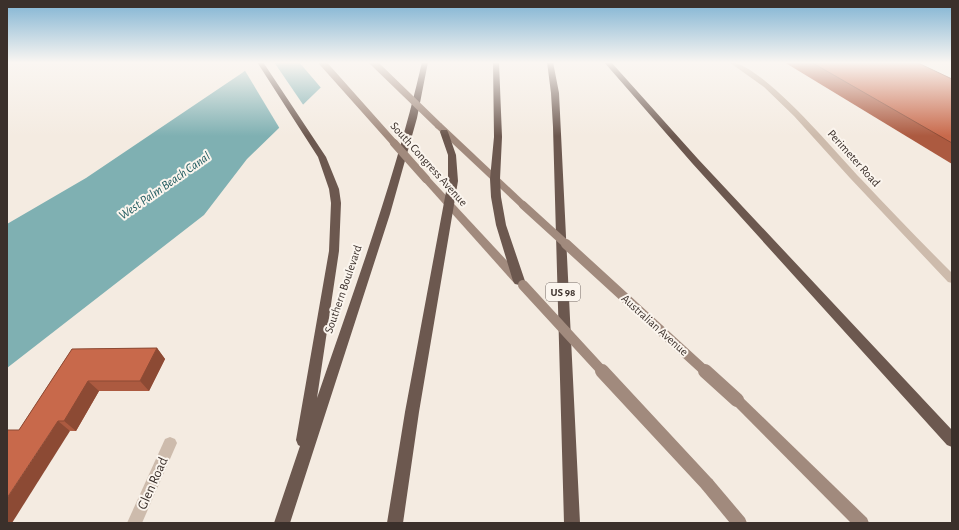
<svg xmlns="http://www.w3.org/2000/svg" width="959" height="530" font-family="'Alegreya Sans',sans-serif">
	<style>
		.water { fill: #7fb0b2 }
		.pier { fill: #f4ebe1 }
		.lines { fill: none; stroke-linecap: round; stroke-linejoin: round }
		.minor { fill: #cdbbac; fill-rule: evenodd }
		.secondary { fill: #a18a7d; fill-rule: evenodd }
		.trunk { fill: #6c584f; fill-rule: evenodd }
		.secondary-bridge-far3 { stroke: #a18a7d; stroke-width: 7 }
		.secondary-bridge-far2 { stroke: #a18a7d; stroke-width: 8 }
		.secondary-bridge-far1 { stroke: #a18a7d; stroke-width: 10 }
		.secondary-bridge { stroke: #a18a7d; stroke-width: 14 }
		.wall { fill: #ac5a40 }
		.shaded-wall { fill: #8c4a34 }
		.building { fill: #c8694b; stroke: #8c4a34 }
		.labels { text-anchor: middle; stroke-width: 4; stroke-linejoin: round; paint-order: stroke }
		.shield { fill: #fbf5ee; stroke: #756b66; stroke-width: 1 }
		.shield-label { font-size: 11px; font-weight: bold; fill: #3b302b }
		.street-label { font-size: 12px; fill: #3b302b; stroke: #fbf5ee }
		.water-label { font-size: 13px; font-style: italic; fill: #1f5a5e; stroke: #fbf5ee }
		.near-street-label { font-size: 14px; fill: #3b302b; stroke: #fbf5ee }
	</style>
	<rect width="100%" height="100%" fill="#f4ebe1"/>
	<!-- water -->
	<polygon class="water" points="256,62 347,62 247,159 204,215 7,368 7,224 86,178 242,73"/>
	<!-- pier -->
	<g class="pier">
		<polygon points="253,62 274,62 304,106 280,129 244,69"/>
		<polygon points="299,62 349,62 322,89"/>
	</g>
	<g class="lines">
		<!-- minor -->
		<g class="minor">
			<path d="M729,62C761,62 837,154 861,179C891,211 921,242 952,273V283L948,282L850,178L794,116L764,87Z"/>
			<polygon points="170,437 175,439 177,443 142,523 127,523 165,439"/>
		</g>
		<!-- secondary -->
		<g class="secondary">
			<polygon points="435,123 441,123 526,203 527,205 526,207 520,207 435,127"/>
			<polygon points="426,176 429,177 523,278 524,281 523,284 515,284 423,181 422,179 423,177"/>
			<polygon points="737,394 741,396 867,518 869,523 851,523 733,404 731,400 733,396"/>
			<polygon points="707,477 712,479 745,518 747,523 730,523 702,489 700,484 702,479"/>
		</g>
		<!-- trunk -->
		<g class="trunk">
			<path d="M257,62H263L326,157L339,189L341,203L339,251L317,398C355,287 396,177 422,62H428L417,118L390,214L290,523H274L300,446L298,445L296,440L329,251L331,203L329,189L318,157Z"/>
			<polygon points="493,62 499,62 502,137 500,179 501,197 506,225 525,281 523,284 519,285 515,284 513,281 496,225 491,197 490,179 494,137"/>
			<polygon points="547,62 553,62 559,93 580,523 564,523 553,127 551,93"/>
			<polygon points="604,62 611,62 698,159 952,430 952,447 947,445 692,163"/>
			<polygon points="441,130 447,130 448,132 456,155 458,181 419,412 403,523 387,523 405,412 448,181 448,155 440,132"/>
		</g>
		<!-- secondary-bridge-far3 -->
		<g class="secondary-bridge-far3">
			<polyline points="322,62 395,144"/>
			<polyline points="373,62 438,125"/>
		</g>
		<!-- secondary-bridge-far2 -->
		<g class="secondary-bridge-far2">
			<polyline points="394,143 426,179"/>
			<polyline points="523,205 567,245"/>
		</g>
		<!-- secondary-bridge-far1 -->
		<g class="secondary-bridge-far1">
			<polyline points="566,244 706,372"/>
			<polyline points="523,285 603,372"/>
		</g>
		<!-- secondary-bridge -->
		<g class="secondary-bridge">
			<polyline points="602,371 707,484"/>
			<polyline points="705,371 737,400"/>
		</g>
	</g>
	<!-- wall -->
	<g class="wall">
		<polygon points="784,62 916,62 952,79 952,164"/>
		<polygon points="157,348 165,359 149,391 99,391 76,431 19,430 72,349"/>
	</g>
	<!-- shaded-wall -->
	<g class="shaded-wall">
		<polygon points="157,348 165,359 149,391 140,381"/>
		<polygon points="88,381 99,391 76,431 64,421"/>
		<polygon points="58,421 70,431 12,523 7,523 7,498"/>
	</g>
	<!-- building -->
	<g class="building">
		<polygon points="811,62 916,62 952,79 952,143"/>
		<polygon points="157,348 140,381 88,381 64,421 58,421 7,498 7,430 19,430 72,349"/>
	</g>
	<!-- sky -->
	<linearGradient id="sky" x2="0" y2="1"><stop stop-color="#7eb2d2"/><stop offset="0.46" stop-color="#faf6f2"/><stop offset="1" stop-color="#faf6f2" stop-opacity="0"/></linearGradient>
	<rect width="959" height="136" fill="url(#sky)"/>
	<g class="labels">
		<!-- shield labels -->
		<rect class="shield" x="546" y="283" width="34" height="18" rx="3"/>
		<g class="shield-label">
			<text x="563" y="296">US 98</text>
		</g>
		<!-- street labels -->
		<g class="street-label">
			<text transform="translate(854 158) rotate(48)" y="4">Perimeter Road</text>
			<text transform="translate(429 164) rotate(48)" y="4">South Congress Avenue</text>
			<text transform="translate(343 289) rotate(-71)" y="4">Southern Boulevard</text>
			<text transform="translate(655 325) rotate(42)" y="4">Australian Avenue</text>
		</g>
		<!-- water labels -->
		<g class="water-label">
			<text transform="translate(164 185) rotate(-35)" y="5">West Palm Beach Canal</text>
		</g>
		<!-- near-street labels -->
		<g class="near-street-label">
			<text transform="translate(152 483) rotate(-66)" y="5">Glen Road</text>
		</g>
	</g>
	<!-- border -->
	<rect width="959" height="530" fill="none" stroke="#3b302b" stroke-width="16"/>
</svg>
